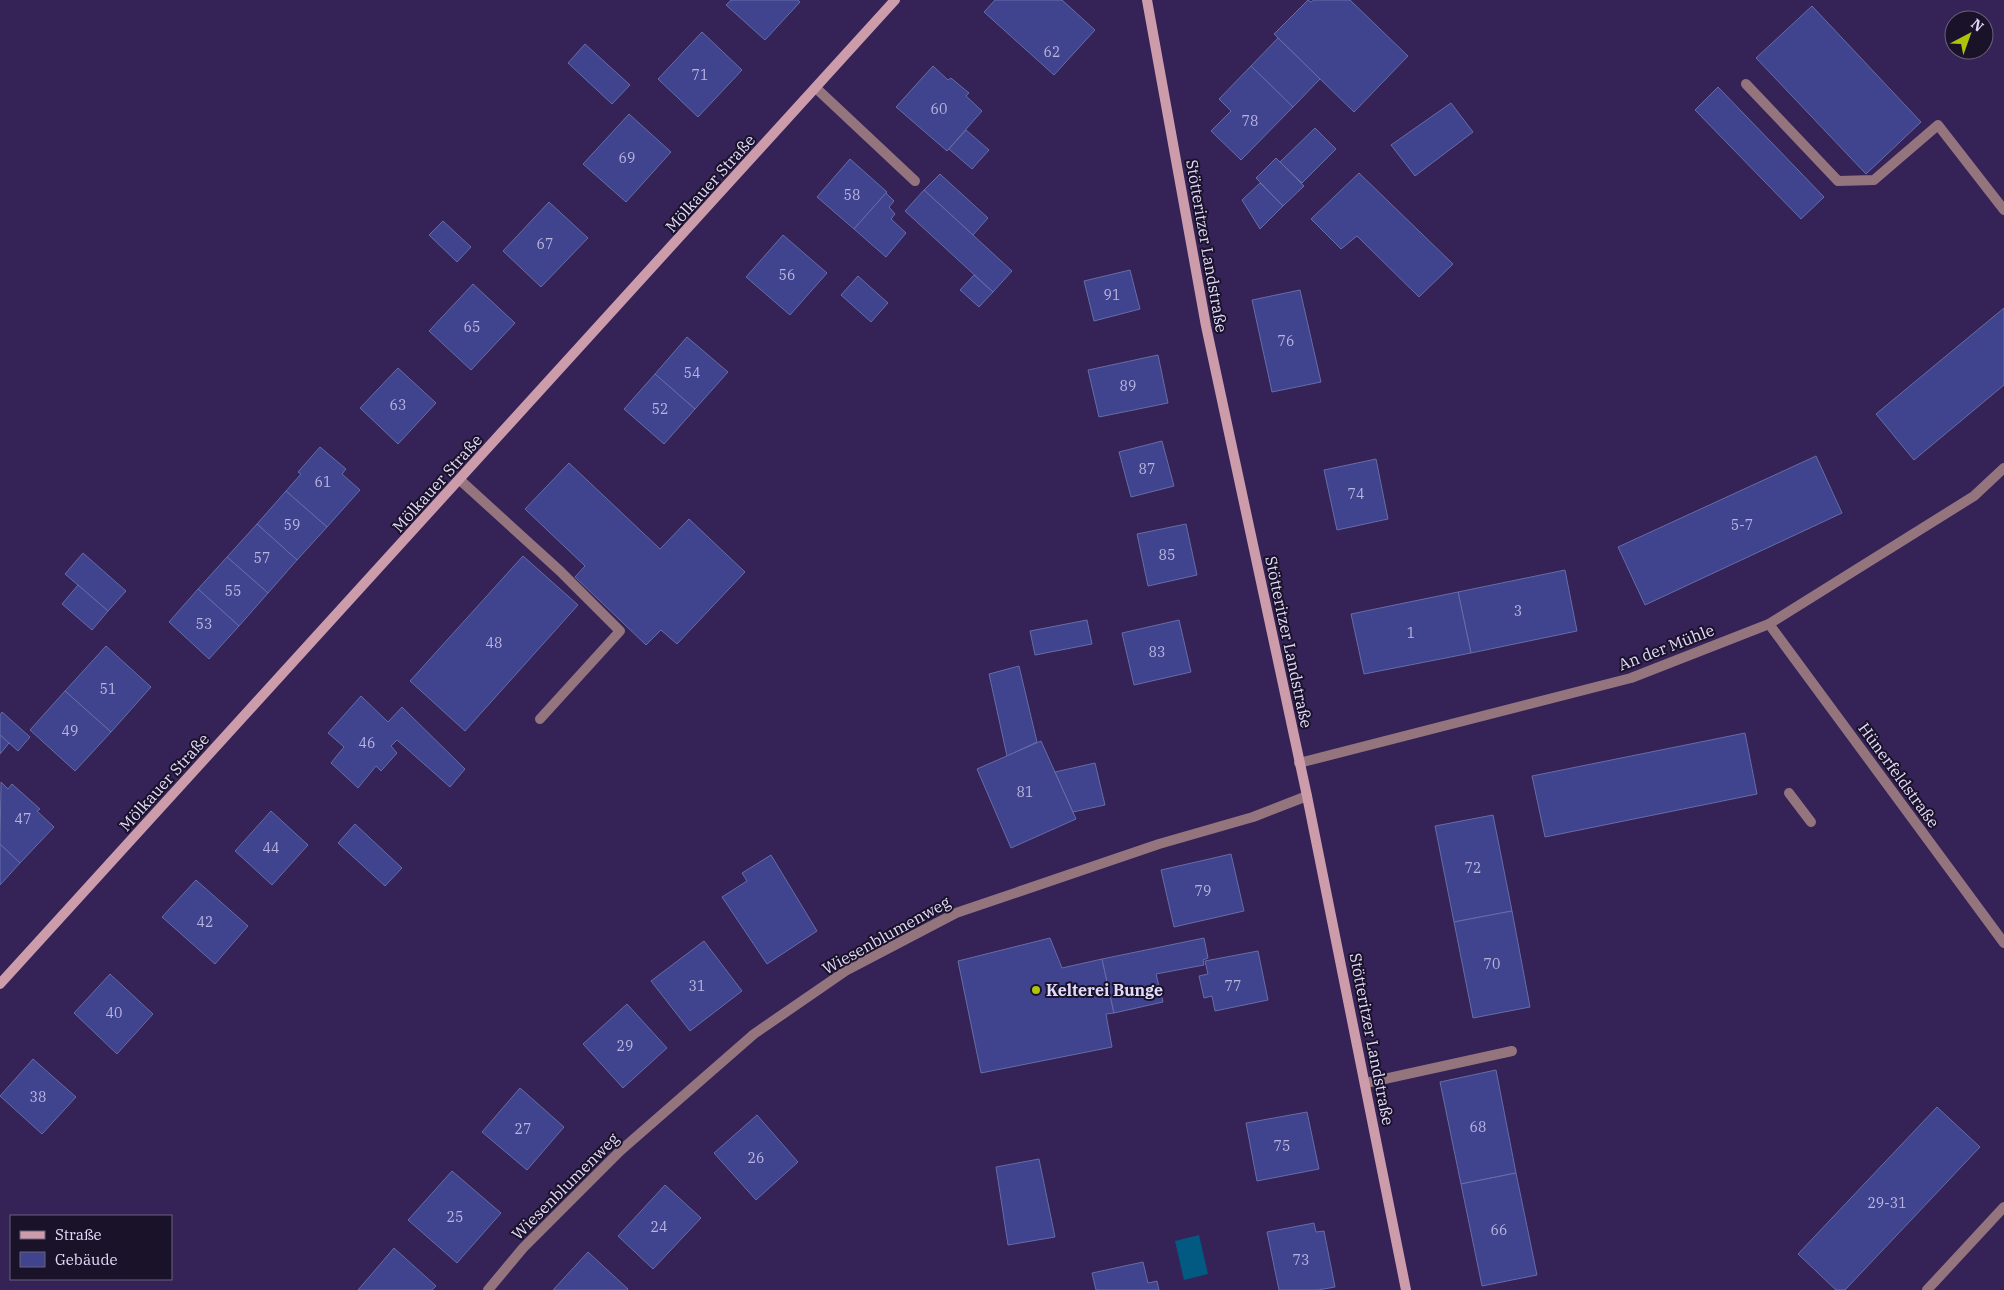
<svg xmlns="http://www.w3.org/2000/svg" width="2004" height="1290" font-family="'IBM Plex Serif',serif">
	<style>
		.water { fill: #025982 }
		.building { fill: #40438e; stroke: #666da7 }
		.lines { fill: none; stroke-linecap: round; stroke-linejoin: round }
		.lane { stroke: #94757e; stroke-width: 10 }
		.street { stroke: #94757e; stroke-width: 10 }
		.secondary { stroke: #cd9cab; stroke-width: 10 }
		.poi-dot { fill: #aec508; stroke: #1a1229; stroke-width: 2 }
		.labels { text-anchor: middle; stroke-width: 4; stroke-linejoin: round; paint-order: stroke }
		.number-label { font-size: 14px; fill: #bab5e0 }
		.street-label { font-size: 16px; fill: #e3dbfb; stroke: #1a1229 }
		.poi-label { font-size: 16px; font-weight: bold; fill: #e3dbfb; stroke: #1a1229; text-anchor: start }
	</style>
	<rect width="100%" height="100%" fill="#352256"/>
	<!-- water -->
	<polygon class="water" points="1199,1235 1208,1274 1184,1280 1175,1241"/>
	<!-- building -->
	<g class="building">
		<polygon points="731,0 798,0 800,2 765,40 726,5"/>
		<polygon points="995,0 1062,0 1095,30 1054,75 984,12"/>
		<polygon points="1308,0 1311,2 1314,0 1350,0 1408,56 1354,112 1274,34"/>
		<polygon points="1812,6 1921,122 1866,174 1756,58"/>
		<polygon points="702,32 742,70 698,117 658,79"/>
		<polygon points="1278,38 1320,79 1293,107 1251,66"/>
		<polygon points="585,44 630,85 612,104 568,63"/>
		<polygon points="933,66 948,80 951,78 969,93 966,96 982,111 947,151 896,107"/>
		<polygon points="1251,66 1293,107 1241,160 1211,131 1231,111 1219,99"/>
		<polygon points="1718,87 1824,197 1801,219 1695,110"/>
		<polygon points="1451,103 1473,132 1415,176 1391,145"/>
		<polygon points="629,114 671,152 626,202 583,164"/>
		<polygon points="1315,128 1336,149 1302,183 1280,162"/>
		<polygon points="966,130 989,150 972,169 949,149"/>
		<polygon points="1276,158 1304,186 1283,206 1256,178"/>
		<polygon points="850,159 887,192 854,229 817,197"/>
		<polygon points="1359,173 1453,264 1419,297 1357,236 1341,249 1311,219"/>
		<polygon points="940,174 988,218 973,235 924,190"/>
		<polygon points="1260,183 1283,206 1260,229 1242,200"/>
		<polygon points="924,190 1012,271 993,292 905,211"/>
		<polygon points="886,193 894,201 889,207 895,214 891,219 906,233 886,257 854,229"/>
		<polygon points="549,202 588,238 541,287 503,251"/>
		<polygon points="443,221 471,247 457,262 429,235"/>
		<polygon points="783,235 827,273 790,315 746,277"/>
		<polygon points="1130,270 1140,309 1094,321 1084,281"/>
		<polygon points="974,275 993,292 979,307 960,290"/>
		<polygon points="858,276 888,303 871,322 841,295"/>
		<polygon points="473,284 515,323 471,370 429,331"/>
		<polygon points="1300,290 1321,382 1272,392 1252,300"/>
		<polygon points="2004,308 2004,385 1914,460 1876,414"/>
		<polygon points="687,337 728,372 695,409 655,374"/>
		<polygon points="1158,355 1168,403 1099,417 1088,370"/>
		<polygon points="398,368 436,403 398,444 360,408"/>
		<polygon points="655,374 695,409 664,444 624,409"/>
		<polygon points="1162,441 1174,486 1131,497 1119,452"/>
		<polygon points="320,447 346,469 342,474 360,490 327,527 286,491 301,474 298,472"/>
		<polygon points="1816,456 1842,513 1645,605 1618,547"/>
		<polygon points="1376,459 1388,519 1337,530 1324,470"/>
		<polygon points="569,463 660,549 689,519 745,572 677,644 661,630 646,645 575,577 585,566 525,509"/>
		<polygon points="286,491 327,527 297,560 257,524"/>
		<polygon points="257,524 297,560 268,593 227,557"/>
		<polygon points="1186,524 1197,575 1148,586 1137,534"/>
		<polygon points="83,553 126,591 108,611 65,574"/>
		<polygon points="523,556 578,605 465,731 410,681"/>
		<polygon points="227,557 268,593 239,626 198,589"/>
		<polygon points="1565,570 1577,631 1471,653 1458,592"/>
		<polygon points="78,585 108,611 92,630 62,604"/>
		<polygon points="198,589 239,626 209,659 169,622"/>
		<polygon points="1458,592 1471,653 1364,674 1351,614"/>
		<polygon points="1087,620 1092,644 1035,655 1030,631"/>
		<polygon points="1179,620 1191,672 1134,685 1122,633"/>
		<polygon points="106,646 151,687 111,732 65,691"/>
		<polygon points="1019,666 1037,742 1007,756 989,674"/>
		<polygon points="65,691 111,732 75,771 30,730"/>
		<polygon points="361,696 388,722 402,707 465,769 450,787 397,740 391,746 397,753 381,771 376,766 358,788 331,763 344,747 328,733"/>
		<polygon points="2,712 30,737 18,751 0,735 0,715"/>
		<polygon points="1745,733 1757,794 1545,837 1532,776"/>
		<polygon points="0,735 9,743 0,754"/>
		<polygon points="1041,741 1076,819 1011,848 977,769"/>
		<polygon points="1095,763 1105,805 1073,812 1055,772"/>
		<polygon points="1,782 8,789 12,784 40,809 37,811 54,827 20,863 0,844"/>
		<polygon points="271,811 308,845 272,885 235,851"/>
		<polygon points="1493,815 1512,911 1454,922 1435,826"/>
		<polygon points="355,824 402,868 385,886 338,843"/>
		<polygon points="0,844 20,863 0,885"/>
		<polygon points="1231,854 1244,911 1174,927 1161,870"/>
		<polygon points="771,855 817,931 767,964 722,897 747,881 742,873"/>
		<polygon points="196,880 248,926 215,964 162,917"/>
		<polygon points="1512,911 1530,1007 1473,1018 1454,922"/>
		<polygon points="1050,938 1062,968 1102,959 1114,1013 1106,1014 1112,1047 981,1073 958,961"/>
		<polygon points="1204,938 1208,958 1203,960 1204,965 1156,974 1163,1002 1114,1013 1102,959"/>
		<polygon points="704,941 742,991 690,1031 651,981"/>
		<polygon points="1258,951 1268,1000 1215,1011 1212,996 1204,998 1199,976 1208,974 1205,961"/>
		<polygon points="110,974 153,1014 117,1054 74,1013"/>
		<polygon points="627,1004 667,1048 623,1088 583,1044"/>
		<polygon points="33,1059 76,1097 42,1134 0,1096"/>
		<polygon points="1496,1070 1516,1173 1461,1184 1440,1082"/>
		<polygon points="520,1088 564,1127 527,1170 482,1132"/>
		<polygon points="1937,1107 1980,1147 1845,1290 1836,1290 1798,1254"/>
		<polygon points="1307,1112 1319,1169 1257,1181 1246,1123"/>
		<polygon points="757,1115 798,1162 756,1200 714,1153"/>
		<polygon points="1039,1159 1055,1237 1008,1245 996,1167"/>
		<polygon points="452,1171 501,1213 457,1263 408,1220"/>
		<polygon points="1516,1173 1537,1275 1482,1286 1461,1184"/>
		<polygon points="665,1185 701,1218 653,1269 618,1236"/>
		<polygon points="1314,1223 1316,1232 1324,1231 1335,1287 1318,1290 1279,1290 1267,1232"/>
		<polygon points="394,1248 436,1286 432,1290 358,1290"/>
		<polygon points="588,1252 628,1289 627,1290 553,1290"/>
		<polygon points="1143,1262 1148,1283 1157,1281 1159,1290 1096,1290 1092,1273"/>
	</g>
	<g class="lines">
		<!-- lane -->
		<g class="lane">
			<polyline points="1746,84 1838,181 1874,180 1938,125 2004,210"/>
			<polyline points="817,89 915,181"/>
			<polyline points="460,480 560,571 620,631 540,719"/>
			<polyline points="1789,793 1811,822"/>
			<polyline points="1366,1083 1512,1051"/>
		</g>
		<!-- street -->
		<g class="street">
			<polyline points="1769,624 2004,943"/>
			<polyline points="1299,763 1631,678 1769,624 1974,496 2004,468"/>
			<polyline points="488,1290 523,1248 620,1151 754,1034 847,970 956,913 1159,844 1253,817 1307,796"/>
			<polyline points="1927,1290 2004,1207"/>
		</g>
		<!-- secondary -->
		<g class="secondary">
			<polyline points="1147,0 1206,326 1307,796 1406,1290"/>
			<polyline points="0,984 895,0"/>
		</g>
	</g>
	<!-- markers -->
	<circle class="poi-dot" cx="1036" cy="990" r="5"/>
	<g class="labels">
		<!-- number labels -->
		<g class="number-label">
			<text x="1052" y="57">62</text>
			<text x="700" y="80">71</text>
			<text x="939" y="114">60</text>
			<text x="1250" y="126">78</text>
			<text x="627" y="163">69</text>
			<text x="852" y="200">58</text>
			<text x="545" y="249">67</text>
			<text x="787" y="280">56</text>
			<text x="1112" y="300">91</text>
			<text x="472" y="332">65</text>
			<text x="1286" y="346">76</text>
			<text x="692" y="378">54</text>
			<text x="1128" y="391">89</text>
			<text x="398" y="410">63</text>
			<text x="660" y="414">52</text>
			<text x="1147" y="474">87</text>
			<text x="323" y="487">61</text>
			<text x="1356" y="499">74</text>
			<text x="292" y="530">59</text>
			<text x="1742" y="530">5-7</text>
			<text x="1167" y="560">85</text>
			<text x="262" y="563">57</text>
			<text x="233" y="596">55</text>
			<text x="1518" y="616">3</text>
			<text x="204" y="629">53</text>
			<text x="1411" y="638">1</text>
			<text x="494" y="648">48</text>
			<text x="1157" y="657">83</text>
			<text x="108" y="694">51</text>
			<text x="70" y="736">49</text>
			<text x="367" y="748">46</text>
			<text x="1025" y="797">81</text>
			<text x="23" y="824">47</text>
			<text x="271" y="853">44</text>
			<text x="1473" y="873">72</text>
			<text x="1203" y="896">79</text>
			<text x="205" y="927">42</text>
			<text x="1492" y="969">70</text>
			<text x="697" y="991">31</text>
			<text x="1233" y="991">77</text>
			<text x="114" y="1018">40</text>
			<text x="625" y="1051">29</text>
			<text x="38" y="1102">38</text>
			<text x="1478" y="1132">68</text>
			<text x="523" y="1134">27</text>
			<text x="1282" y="1151">75</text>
			<text x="756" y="1163">26</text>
			<text x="1887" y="1208">29-31</text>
			<text x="455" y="1222">25</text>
			<text x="659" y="1232">24</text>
			<text x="1499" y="1235">66</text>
			<text x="1301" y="1265">73</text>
		</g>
		<!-- street labels -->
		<g class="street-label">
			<text transform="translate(710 183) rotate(-48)" y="6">Mölkauer Straße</text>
			<text transform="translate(1207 246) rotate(80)" y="6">Stötteritzer Landstraße</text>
			<text transform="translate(437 483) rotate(-48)" y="6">Mölkauer Straße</text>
			<text transform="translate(1289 642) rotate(78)" y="6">Stötteritzer Landstraße</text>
			<text transform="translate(1666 647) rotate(-21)" y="6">An der Mühle</text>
			<text transform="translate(1899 775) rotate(54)" y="6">Hünerfeldstraße</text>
			<text transform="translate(164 782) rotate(-48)" y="6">Mölkauer Straße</text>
			<text transform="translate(886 935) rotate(-29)" y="6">Wiesenblumenweg</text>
			<text transform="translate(1372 1039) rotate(79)" y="6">Stötteritzer Landstraße</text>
			<text transform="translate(565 1186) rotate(-45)" y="6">Wiesenblumenweg</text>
		</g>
		<!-- poi labels -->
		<g class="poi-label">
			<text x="1046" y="996">Kelterei Bunge</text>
		</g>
	</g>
	<!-- legend -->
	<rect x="10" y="1215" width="162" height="65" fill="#1a1229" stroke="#6a627d"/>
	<rect x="20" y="1231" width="25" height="8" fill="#cd9cab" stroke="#6a627d"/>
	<text x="55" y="1240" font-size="15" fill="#e3dbfb">Straße</text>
	<rect x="20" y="1252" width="25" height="15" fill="#40438e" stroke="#6a627d"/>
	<text x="55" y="1265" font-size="15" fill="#e3dbfb">Gebäude</text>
	<!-- north arrow -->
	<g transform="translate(1969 35) rotate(41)"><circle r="24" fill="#1a1229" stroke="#6a627d"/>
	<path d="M0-4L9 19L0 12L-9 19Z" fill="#aec508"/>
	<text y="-8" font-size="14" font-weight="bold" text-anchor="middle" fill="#e3dbfb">N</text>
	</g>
</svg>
